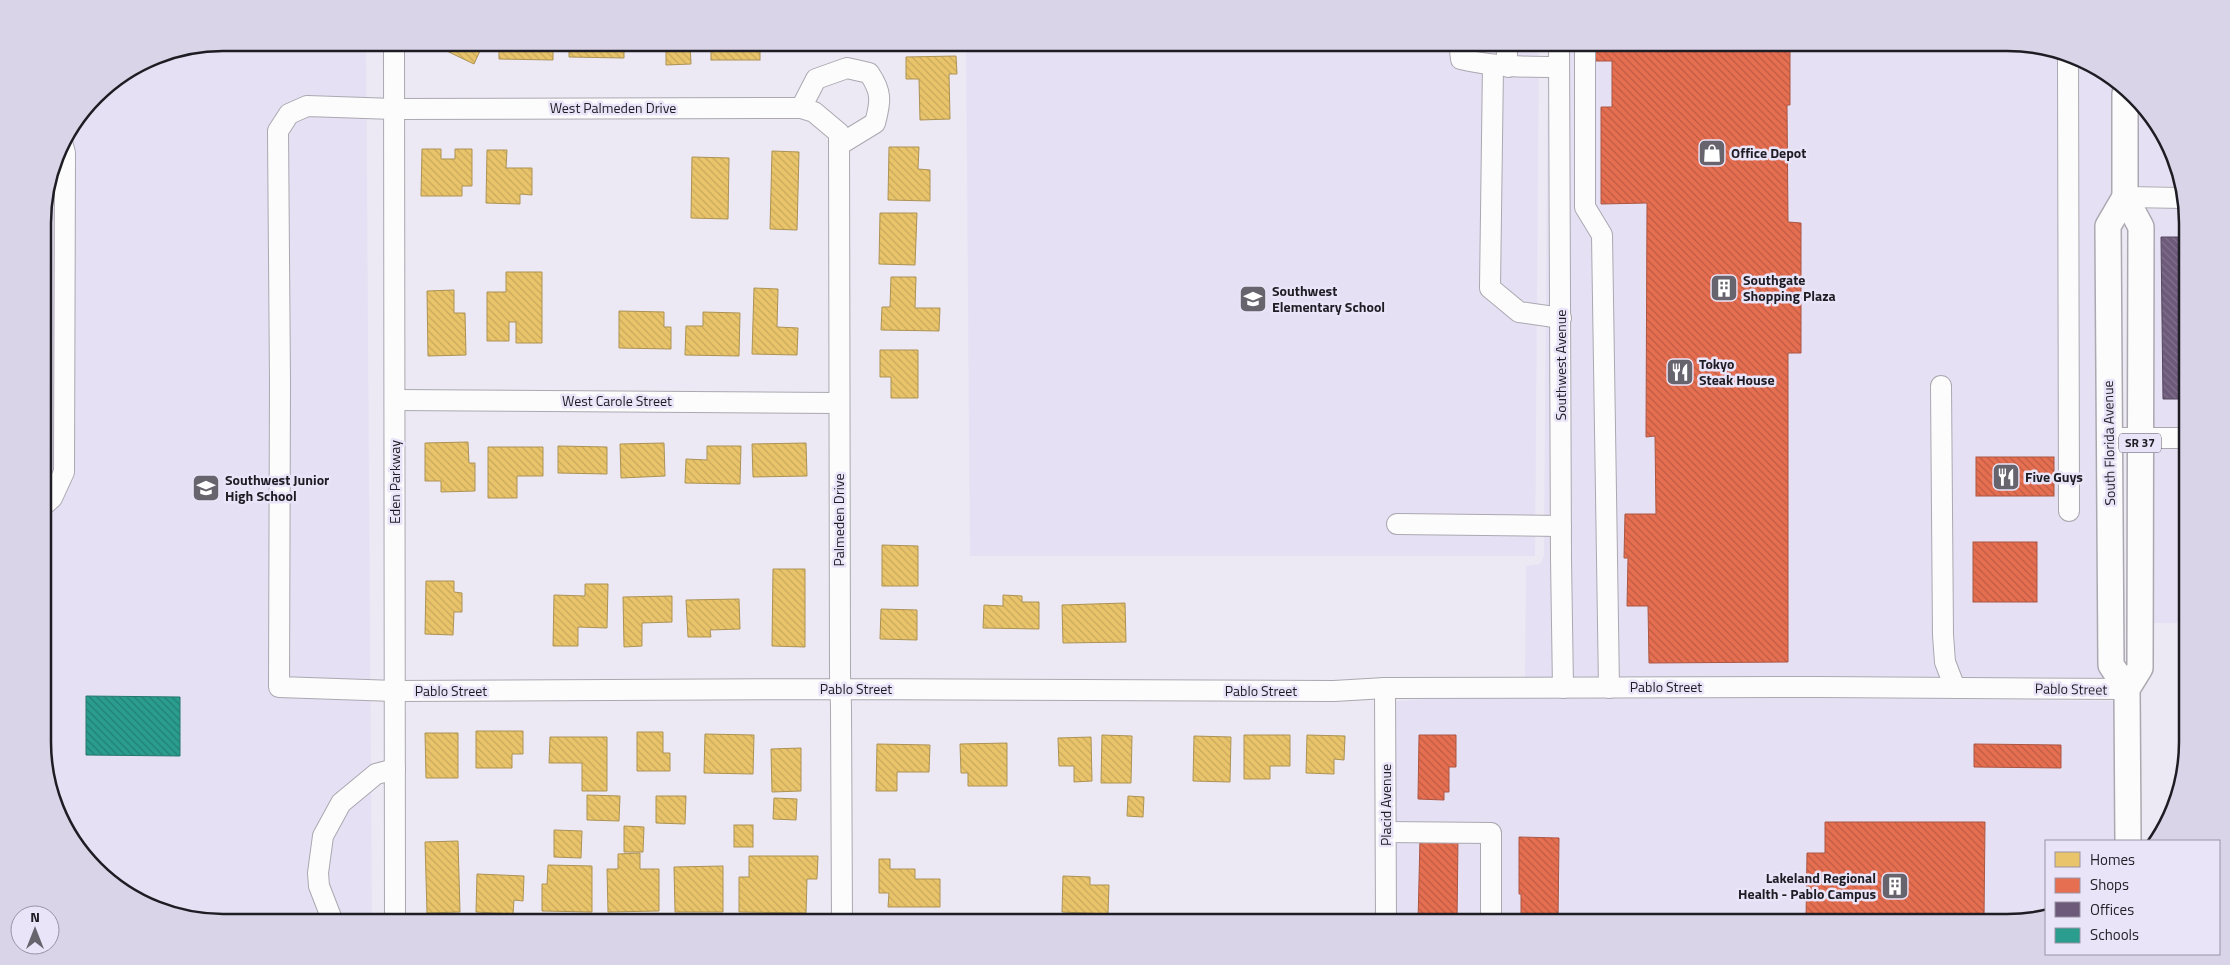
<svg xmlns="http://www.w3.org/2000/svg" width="2230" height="965" font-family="'Titillium Web',sans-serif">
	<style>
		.built { fill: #e5e0f3 }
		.homes { fill: url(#homes-back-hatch); stroke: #ac9255 }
		.shops { fill: url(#shops-back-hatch); stroke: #ab5644 }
		.offices { fill: url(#offices-back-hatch); stroke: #564760 }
		.schools { fill: url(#schools-back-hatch); stroke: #27776f }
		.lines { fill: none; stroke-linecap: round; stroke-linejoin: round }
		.minor-casing { stroke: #aba8b0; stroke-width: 22 }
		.major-casing { stroke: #aba8b0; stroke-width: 28 }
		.minor { stroke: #fcfcfd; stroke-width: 20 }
		.major { stroke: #fcfcfd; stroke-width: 25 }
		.labels { text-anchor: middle; stroke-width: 5; stroke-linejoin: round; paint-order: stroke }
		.shield { fill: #eae4f9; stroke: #5c5964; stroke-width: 1 }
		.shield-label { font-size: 12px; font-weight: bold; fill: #1f1d24 }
		.street-label { font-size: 14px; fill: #1f1d24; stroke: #eae4f9 }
		.poi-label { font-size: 14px; font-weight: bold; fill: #1f1d24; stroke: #eae4f9; text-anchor: start }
		.rim { fill: none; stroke: #1f1d24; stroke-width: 2.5 }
	</style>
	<defs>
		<pattern id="homes-back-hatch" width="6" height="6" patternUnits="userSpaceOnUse" patternTransform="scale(1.25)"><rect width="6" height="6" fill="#e9c46a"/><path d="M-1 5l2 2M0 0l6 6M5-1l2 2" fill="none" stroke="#c7a85c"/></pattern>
		<pattern id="shops-back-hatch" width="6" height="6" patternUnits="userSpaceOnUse" patternTransform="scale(1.25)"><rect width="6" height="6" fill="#e76f51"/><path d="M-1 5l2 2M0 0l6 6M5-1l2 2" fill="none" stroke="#bb5b43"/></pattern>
		<pattern id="offices-back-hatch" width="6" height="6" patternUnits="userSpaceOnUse" patternTransform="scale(1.25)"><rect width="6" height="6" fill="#6d597a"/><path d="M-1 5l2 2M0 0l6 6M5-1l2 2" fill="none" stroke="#81728b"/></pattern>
		<pattern id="schools-back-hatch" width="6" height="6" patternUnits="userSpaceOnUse" patternTransform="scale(1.25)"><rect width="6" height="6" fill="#2a9d8f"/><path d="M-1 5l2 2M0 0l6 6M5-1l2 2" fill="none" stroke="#237f75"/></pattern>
	</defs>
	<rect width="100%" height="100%" fill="#ece9f4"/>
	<!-- built -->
	<g class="built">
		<polygon points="1550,42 1551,559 1553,677 1525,677 1526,566 1540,564 1544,556 1548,43"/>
		<polygon points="224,43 366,43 372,922 224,922 155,909 80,852 44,765 43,212 61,144 104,88 155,56"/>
		<polygon points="966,43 1539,43 1535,556 970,556"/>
		<polygon points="1569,43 2006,43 2075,56 2115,86 2115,191 2111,194 2113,197 2108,678 1819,676 1573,677 1570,559"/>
		<polygon points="2134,102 2150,114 2180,186 2134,186"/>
		<polygon points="2143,209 2186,209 2187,427 2150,427"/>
		<rect x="2150" y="449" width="37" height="174"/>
		<polygon points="1819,698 2117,701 2118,841 2046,841 2046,916 2018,922 1396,922 1395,701 1427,699"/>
	</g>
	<!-- homes -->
	<g class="homes">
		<polygon points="433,42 484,42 474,64 432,44"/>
		<polygon points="499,42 553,42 553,60 499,59"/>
		<polygon points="569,42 624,42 624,58 569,57"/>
		<polygon points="647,42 690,42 691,64 666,65 666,48 647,48"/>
		<rect x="711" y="42" width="49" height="18"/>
		<polygon points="878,42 896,42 892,49"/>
		<polygon points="956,56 957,74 949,74 950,119 920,120 919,79 906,79 906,57"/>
		<polygon points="889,147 919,147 918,169 930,170 930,201 888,200"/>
		<polygon points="422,149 441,149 441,159 455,159 455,149 472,149 472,186 462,186 462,196 421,196"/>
		<polygon points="487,150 507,150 506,168 532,168 532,195 520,194 520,204 486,203"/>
		<polygon points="772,151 799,152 797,230 770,229"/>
		<polygon points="692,157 729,158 728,219 691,218"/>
		<polygon points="880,213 917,213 915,265 879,264"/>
		<polygon points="506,272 542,272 542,343 516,343 516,322 509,322 509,341 487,341 487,292 506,292"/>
		<polygon points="891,277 916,277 915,308 940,308 939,331 881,330 882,307 890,307"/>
		<polygon points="754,288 778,289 777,327 798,328 797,355 752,354"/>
		<polygon points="454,290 454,313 465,313 466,355 428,356 427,291"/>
		<polygon points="619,311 664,312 664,327 671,327 671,349 619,348"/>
		<polygon points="703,312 740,313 739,356 685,355 686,326 703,326"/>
		<polygon points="880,350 918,350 918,398 891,398 891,377 880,377"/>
		<polygon points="468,442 469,463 475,463 475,491 441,492 441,481 425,481 425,443"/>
		<polygon points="664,443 665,476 621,478 620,444"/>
		<polygon points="806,443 807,476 753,477 752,444"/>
		<polygon points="558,446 607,447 607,474 558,473"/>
		<polygon points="707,446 741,446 740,484 685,483 686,459 707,460"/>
		<polygon points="488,447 543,447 543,476 517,476 517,498 488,498"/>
		<polygon points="882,545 918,546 918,586 882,586"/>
		<polygon points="773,569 805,569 805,647 772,646"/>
		<polygon points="426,581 454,581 454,592 462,593 462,612 454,612 453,635 425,634"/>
		<polygon points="585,584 608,584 607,628 578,627 578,646 553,646 554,595 585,596"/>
		<polygon points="1003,595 1022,596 1022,602 1039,602 1039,629 983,628 984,605 1003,606"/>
		<polygon points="672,596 672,622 642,623 642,646 624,647 623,597"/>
		<polygon points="739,599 740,629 710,630 711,637 688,637 686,600"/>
		<polygon points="1125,603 1126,642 1063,643 1062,605"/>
		<polygon points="881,609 917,610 917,640 880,639"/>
		<polygon points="476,731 523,731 523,754 512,754 512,768 476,768"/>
		<polygon points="637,732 663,732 663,753 670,753 670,771 637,771"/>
		<polygon points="425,733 458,733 458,778 426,778"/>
		<polygon points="705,734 754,735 753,774 704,773"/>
		<polygon points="1102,735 1132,736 1131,783 1101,783"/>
		<polygon points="1244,735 1290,735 1290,766 1270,766 1270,779 1244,779"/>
		<polygon points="1307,735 1345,736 1344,760 1334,759 1334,774 1306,773"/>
		<polygon points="1194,736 1231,737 1230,782 1193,781"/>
		<polygon points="550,737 607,737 607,791 582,791 582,763 549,763"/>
		<polygon points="1091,737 1092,781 1074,782 1074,766 1059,766 1058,738"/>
		<polygon points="1007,743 1007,786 968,786 968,773 961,773 960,744"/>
		<polygon points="877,744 930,745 929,772 897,772 897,791 876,791"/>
		<polygon points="801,748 801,791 772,792 771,749"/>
		<polygon points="587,795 620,796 619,821 587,820"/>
		<polygon points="656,796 686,796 685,824 656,823"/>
		<polygon points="1128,796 1144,797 1143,817 1127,816"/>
		<polygon points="774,798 797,799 796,820 773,819"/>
		<rect x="734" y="825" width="19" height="22"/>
		<polygon points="624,826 644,827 643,852 624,852"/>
		<polygon points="554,830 582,831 581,858 554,857"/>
		<polygon points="458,841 460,912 427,913 425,842"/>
		<polygon points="640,853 640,869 659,869 659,911 608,912 607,869 618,869 618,854"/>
		<polygon points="749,856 818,856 817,879 807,879 806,913 739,912 739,877 749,877"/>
		<polygon points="879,859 890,859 890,869 915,869 915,879 940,879 940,907 888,907 889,893 879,893"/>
		<polygon points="548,865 592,866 592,912 542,911 542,884 547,884"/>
		<polygon points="723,866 723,912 675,912 674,867"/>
		<polygon points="477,874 524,876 523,901 514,900 513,914 476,912"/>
		<polygon points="1063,876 1090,877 1090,885 1109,885 1108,914 1062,912"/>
	</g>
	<!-- shops -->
	<g class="shops">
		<polygon points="1591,42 1790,42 1790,105 1787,105 1788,222 1801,223 1801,353 1788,353 1788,662 1649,663 1648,606 1627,606 1628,558 1624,558 1625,514 1656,514 1655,436 1646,437 1647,203 1601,204 1601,107 1612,107 1612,61 1591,61"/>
		<rect x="1976" y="457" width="78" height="39"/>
		<rect x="1973" y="542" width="64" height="60"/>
		<polygon points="1419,735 1456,735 1456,767 1449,767 1449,792 1444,792 1444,800 1418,799"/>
		<polygon points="1974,744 2061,745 2061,768 1974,767"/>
		<polygon points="1825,822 1985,822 1984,919 1806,920 1807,853 1825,853"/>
		<polygon points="1519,837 1559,838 1558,922 1521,922 1521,894 1519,894"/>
		<polygon points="1420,838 1458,838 1457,922 1418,922"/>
	</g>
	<!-- offices -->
	<polygon class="offices" points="2161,237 2186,237 2187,399 2163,399"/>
	<!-- schools -->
	<g class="schools">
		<polygon points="86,696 180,697 180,756 86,755"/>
		<polygon points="44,709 50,709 50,779 44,765"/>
	</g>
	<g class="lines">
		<!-- minor casing -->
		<g class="minor-casing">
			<g id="minor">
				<polyline points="394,42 395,922"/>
				<path d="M1459,42L1461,59C1494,67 1526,67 1559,67"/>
				<polyline points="1506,42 1508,67"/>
				<polyline points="1559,42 1561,559 1563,688"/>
				<polyline points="1585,42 1585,207 1602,235 1609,688"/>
				<polyline points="2068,55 2069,511"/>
				<polyline points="1493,65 1490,288 1519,312 1561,318"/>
				<path d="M801,108L816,79L847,68L869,73C882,92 881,101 875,123L839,145"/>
				<polyline points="2125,197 2185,198"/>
				<polyline points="1941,386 1943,635 1945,662 1955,688"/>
				<polyline points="395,400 838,403"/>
				<polyline points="2109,438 2187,438"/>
				<polyline points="44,505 52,498 64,472 65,153 62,142"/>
				<polyline points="1397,524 1561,526"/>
				<polyline points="1385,688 1386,922"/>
				<polyline points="1386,832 1491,833 1491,922"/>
				<polyline points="333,922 319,886 318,873 323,836 341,803 376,774 395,769"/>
				<polyline points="842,922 841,708 840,674 839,133 814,112 801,108 394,109 307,106 289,114 278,131 280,382 279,687 395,691 840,689 1334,691 1385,688 1819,687 2127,689"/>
			</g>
		</g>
		<!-- major casing -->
		<g class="major-casing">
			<g id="major">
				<polyline points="2125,94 2125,197 2141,227 2140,668 2127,689 2128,841"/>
				<polyline points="2125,197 2108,226 2111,665 2127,689"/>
			</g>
		</g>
		<!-- minor -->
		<use href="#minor" class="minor"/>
		<!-- major -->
		<use href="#major" class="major"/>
	</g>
	<!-- icons -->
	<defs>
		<g id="shop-square" transform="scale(1.4375)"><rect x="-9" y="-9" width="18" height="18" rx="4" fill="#67646d" stroke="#eae4f9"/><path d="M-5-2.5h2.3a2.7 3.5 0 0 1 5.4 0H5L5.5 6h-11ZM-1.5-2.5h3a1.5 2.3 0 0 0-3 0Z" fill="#fff"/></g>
		<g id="building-square" transform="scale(1.4375)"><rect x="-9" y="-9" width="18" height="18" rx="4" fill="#67646d" stroke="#eae4f9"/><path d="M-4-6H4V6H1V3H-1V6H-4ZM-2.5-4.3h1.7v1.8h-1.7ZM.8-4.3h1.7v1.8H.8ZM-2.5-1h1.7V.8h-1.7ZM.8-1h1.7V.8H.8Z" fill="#fff"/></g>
		<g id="school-square" transform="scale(1.4375)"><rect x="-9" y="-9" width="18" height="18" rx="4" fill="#67646d" stroke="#eae4f9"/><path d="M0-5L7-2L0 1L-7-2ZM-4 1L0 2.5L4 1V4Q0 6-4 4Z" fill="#fff"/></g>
		<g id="restaurant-square" transform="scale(1.4375)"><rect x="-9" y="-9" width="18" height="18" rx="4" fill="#67646d" stroke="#eae4f9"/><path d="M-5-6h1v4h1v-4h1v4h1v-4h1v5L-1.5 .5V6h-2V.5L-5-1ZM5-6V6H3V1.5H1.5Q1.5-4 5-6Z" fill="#fff"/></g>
	</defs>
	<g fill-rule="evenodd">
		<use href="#shop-square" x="1712" y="153"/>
		<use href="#building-square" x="1724" y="288"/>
		<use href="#school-square" x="1253" y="299"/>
		<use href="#restaurant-square" x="1680" y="372"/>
		<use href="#restaurant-square" x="2006" y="477"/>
		<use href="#school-square" x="206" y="488"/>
		<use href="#building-square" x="1895" y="886"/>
	</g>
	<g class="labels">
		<!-- shield labels -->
		<rect class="shield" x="2119" y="433.5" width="42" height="19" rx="4"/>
		<g class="shield-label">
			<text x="2140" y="447">SR 37</text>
		</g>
		<!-- street labels -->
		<g class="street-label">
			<text x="613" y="113">West Palmeden Drive</text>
			<text transform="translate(1561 365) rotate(-90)" y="5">Southwest Avenue</text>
			<text x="617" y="406">West Carole Street</text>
			<text transform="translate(2109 443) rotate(-91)" y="5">South Florida Avenue</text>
			<text transform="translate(395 482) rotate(-90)" y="5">Eden Parkway</text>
			<text transform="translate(839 520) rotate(-90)" y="5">Palmeden Drive</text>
			<text x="1666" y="692">Pablo Street</text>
			<text x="856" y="694">Pablo Street</text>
			<text transform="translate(2071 689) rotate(1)" y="5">Pablo Street</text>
			<text x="451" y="696">Pablo Street</text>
			<text x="1261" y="696">Pablo Street</text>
			<text transform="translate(1386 805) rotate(-90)" y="5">Placid Avenue</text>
		</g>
		<!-- poi labels -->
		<g class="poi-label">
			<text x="1731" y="158">Office Depot</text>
			<text x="1743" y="285">Southgate<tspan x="1743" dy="16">Shopping Plaza</tspan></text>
			<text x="1272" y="296">Southwest<tspan x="1272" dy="16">Elementary School</tspan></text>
			<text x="1699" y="369">Tokyo<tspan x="1699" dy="16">Steak House</tspan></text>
			<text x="2025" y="482">Five Guys</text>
			<text x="225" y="485">Southwest Junior<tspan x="225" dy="16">High School</tspan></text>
			<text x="1876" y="883" text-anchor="end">Lakeland Regional<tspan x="1876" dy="16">Health - Pablo Campus</tspan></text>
		</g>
	</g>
	<!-- crop -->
	<path d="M0 0H2230V965H0ZM223 51H2007A172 172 0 0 1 2179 223V742A172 172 0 0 1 2007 914H223A172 172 0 0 1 51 742V223A172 172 0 0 1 223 51Z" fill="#dad4e8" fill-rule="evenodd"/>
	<path class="rim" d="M223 51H2007A172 172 0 0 1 2179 223V742A172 172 0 0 1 2007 914H223A172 172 0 0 1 51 742V223A172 172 0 0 1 223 51Z"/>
	<!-- legend -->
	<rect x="2045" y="840" width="175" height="115" fill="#eae4f9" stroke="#9994a4"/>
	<rect x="2055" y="852" width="25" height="15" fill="#e9c46a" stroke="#9994a4"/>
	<text x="2090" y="865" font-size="15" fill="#1f1d24">Homes</text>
	<rect x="2055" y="878" width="25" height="15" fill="#e76f51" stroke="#9994a4"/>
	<text x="2090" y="890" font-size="15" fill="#1f1d24">Shops</text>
	<rect x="2055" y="902" width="25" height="15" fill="#6d597a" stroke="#9994a4"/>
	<text x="2090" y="915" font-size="15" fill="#1f1d24">Offices</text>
	<rect x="2055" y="928" width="25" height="15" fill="#2a9d8f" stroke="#9994a4"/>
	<text x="2090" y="940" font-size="15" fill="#1f1d24">Schools</text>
	<!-- north arrow -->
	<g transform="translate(35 930)"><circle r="24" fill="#eae4f9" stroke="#9994a4"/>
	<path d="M0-4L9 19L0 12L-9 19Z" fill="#67646d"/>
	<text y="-8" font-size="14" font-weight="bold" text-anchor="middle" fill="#1f1d24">N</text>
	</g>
</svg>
